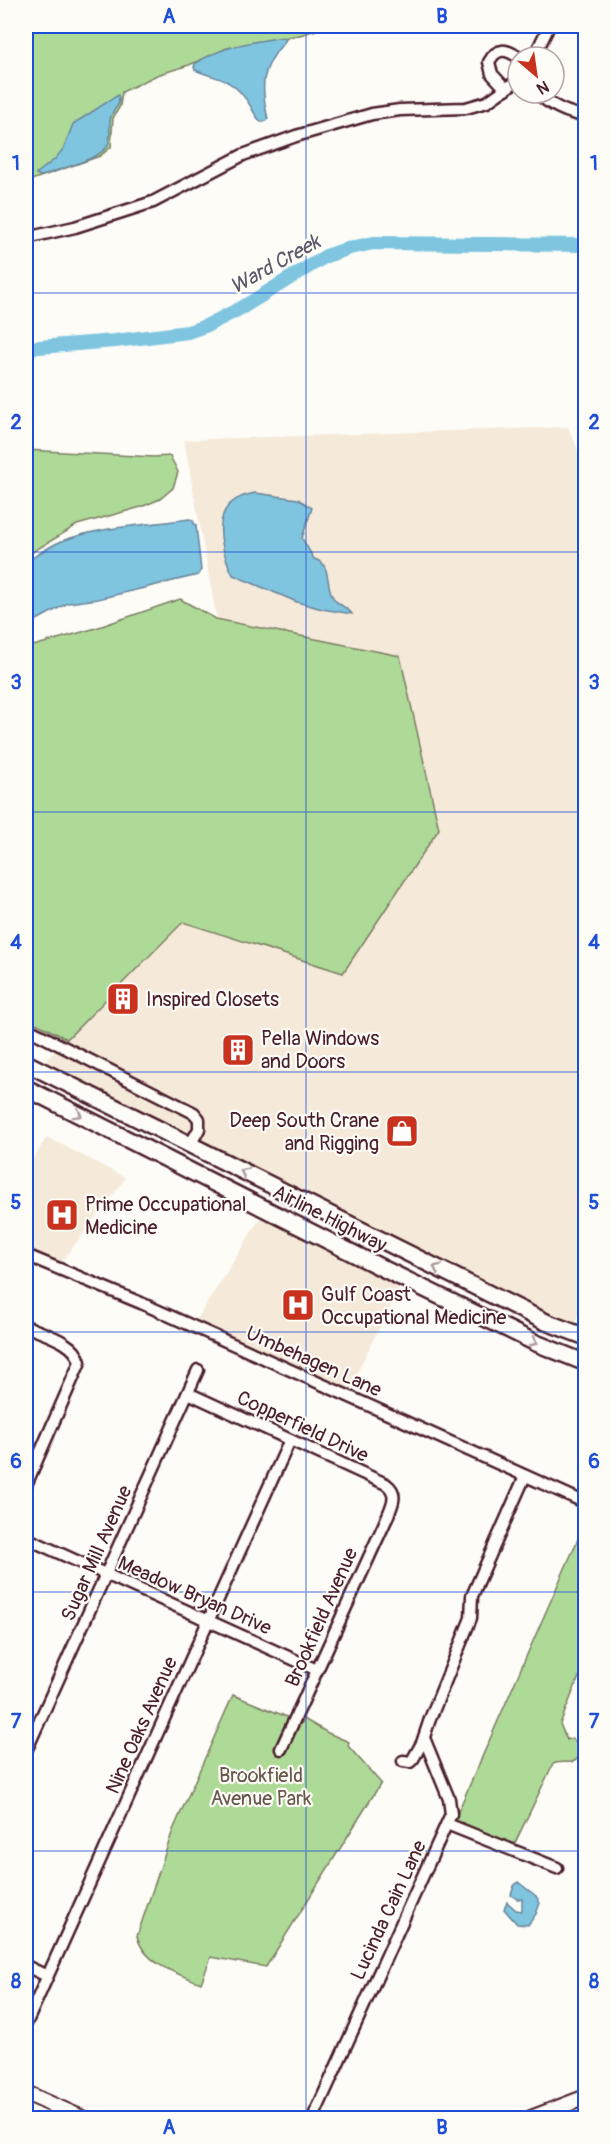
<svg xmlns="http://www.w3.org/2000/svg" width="611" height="2144" font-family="Pangolin,sans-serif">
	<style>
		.built { fill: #f5ead9 }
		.green { fill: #aeda98; stroke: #7c7c62; stroke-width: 1.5 }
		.water { fill: #7fc5e0; stroke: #6a8398; stroke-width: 1.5 }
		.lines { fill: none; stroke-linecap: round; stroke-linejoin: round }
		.river { stroke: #7fc5e0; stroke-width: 14 }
		.minor-casing { stroke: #4a1f2b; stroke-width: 15 }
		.major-casing { stroke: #4a1f2b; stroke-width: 18 }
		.highway-casing { stroke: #4a1f2b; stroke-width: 20 }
		.minor { stroke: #fdfcf7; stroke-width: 10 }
		.major { stroke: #fdfcf7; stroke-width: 14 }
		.highway { stroke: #fdfcf7; stroke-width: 15 }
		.oneway { stroke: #ac999b }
		.grid { fill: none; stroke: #1d4ed8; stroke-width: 1.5; stroke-opacity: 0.55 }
		.labels { text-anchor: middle; stroke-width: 4.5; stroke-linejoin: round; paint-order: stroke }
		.poi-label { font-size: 20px; fill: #4a1f2b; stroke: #fdfcf7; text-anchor: start }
		.street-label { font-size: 20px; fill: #4a1f2b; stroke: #fdfcf7 }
		.park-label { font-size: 20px; fill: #68574c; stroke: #fdfcf7 }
		.water-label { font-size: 21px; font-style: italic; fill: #5d596a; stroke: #fdfcf7 }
		.neatline { fill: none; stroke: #1d4ed8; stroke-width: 2 }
		.grid-label { font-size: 20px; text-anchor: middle; font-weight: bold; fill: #1d4ed8 }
	</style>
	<rect width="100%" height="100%" fill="#fdfcf7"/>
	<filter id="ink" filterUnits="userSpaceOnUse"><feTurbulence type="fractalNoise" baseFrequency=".0167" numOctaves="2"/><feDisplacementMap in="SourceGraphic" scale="12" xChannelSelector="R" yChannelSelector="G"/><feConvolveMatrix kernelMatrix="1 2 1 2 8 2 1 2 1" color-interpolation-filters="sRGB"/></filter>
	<g filter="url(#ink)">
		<!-- built -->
		<g class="built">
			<polygon points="568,427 586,468 586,1298 574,1325 499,1290 44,1062 183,922 343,973 217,620 184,440"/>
			<polygon points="47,1137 126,1178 59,1265 26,1251 26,1170"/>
			<polygon points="261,1217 400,1286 347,1393 194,1324"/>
		</g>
		<!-- green -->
		<g class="green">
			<polygon points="26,26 329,26 300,35 227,48 189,65 157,75 122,92 120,106 113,118 111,147 100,156 26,182"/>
			<polygon points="26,450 154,457 170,456 178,472 173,488 160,499 141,507 77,525 26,556"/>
			<polygon points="180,599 216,619 400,656 439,829 343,973 183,922 67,1039 26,1018 26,648 96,628"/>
			<path d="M585,1523L586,1625L580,1641L585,1660V1670L579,1677L560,1724L567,1740L572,1738L577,1743L579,1757C572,1767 562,1759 553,1764L513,1847L453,1823Z"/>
			<path d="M233,1695L302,1723L304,1719L328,1733L349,1742L348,1746L381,1783L266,1967L211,1957L201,1983C176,1973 144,1964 137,1936L173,1830Z"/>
		</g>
		<!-- water -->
		<g class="water">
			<path d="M283,37L286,39L285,41C261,68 260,85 268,119L264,122H261C254,115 251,105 245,98C230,77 215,79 195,70L194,67L195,64C221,46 252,42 283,37Z"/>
			<path d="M118,95C122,105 114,108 111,116C108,125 112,136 108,145C103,158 59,169 45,175L40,176L36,174L55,159L64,148L73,124Z"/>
			<path d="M255,493L298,499L312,508L302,538L314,559C333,564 324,585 334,599C338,605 347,607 352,614L322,609L297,602L233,575C224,557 212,521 230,504C237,497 246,495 255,493Z"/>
			<path d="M190,519L193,521L196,526L201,570L198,575L98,599L68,603L26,626V562C37,555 49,546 62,541C102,526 148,525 190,519Z"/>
			<polygon points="518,1882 536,1896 540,1903 536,1914 528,1925 517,1924 504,1909 507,1902 516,1910 522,1911 522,1899 517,1899 511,1895 514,1886"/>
		</g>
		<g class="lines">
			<!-- river -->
			<polyline class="river" points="26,348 115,341 188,332 208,325 243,307 326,256 350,248 374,243 586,245"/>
			<!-- minor casing -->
			<g class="minor-casing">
				<g id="minor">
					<polyline points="534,57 549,26"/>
					<path d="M506,89L492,74L489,62C497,47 506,49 518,57"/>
					<path d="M537,93C550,105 568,114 586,116"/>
					<polyline points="26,238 75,227 153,202 243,155 296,136 372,114 400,110 466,108 487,102 518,80"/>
					<polyline points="26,1028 194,1113 199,1119 199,1129 190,1145"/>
					<polyline points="26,1255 141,1303 586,1503"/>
					<path d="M26,1326C43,1334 75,1341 80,1362L26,1485"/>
					<path d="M188,1393L386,1484C400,1494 391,1507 386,1520L281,1749"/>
					<polyline points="26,1538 317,1670"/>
					<polyline points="26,1751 198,1370"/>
					<polyline points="403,1761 410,1762 413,1759 422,1743 430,1719 471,1618 472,1596 525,1476"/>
					<polyline points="447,1824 557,1868"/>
					<polyline points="26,1966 47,1976"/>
					<polyline points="26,2024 290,1440"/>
					<polyline points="313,2118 451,1814 449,1799 424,1738"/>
				</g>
			</g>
			<!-- major casing -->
			<g class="major-casing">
				<g id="major">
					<polyline points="26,2093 82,2118"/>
					<polyline points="531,2118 586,2097"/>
				</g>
			</g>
			<!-- highway casing -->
			<g class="highway-casing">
				<g id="highway">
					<polyline points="26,1063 546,1322 586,1337"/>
					<polyline points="26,1088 386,1270 536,1343 586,1363"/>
				</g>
			</g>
			<!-- minor -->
			<use href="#minor" class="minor"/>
			<!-- major -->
			<use href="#major" class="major"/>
			<!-- highway -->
			<use href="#highway" class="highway"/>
		</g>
		<!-- one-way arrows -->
		<defs><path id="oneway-chevron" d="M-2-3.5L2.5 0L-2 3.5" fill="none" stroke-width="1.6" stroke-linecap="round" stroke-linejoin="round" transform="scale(1.5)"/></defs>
		<g class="oneway">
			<use href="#oneway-chevron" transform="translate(78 1114) rotate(27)"/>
			<use href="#oneway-chevron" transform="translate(244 1172) rotate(-153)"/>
			<use href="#oneway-chevron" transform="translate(437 1268) rotate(-154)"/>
			<use href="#oneway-chevron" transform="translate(534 1342) rotate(24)"/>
		</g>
	</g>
	<!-- grid -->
	<path class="grid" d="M306,26V2118M26,293H586M26,552H586M26,812H586M26,1072H586M26,1332H586M26,1592H586M26,1851H586"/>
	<!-- icons -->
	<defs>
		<g id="building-square" transform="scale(1.725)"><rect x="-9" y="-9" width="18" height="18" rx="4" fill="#c8321e" stroke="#fdfcf7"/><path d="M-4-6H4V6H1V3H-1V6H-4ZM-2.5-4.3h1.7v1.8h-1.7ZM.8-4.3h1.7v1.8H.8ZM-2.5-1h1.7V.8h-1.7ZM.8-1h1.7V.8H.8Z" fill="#fff"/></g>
		<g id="shop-square" transform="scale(1.725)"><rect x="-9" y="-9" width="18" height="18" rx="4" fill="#c8321e" stroke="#fdfcf7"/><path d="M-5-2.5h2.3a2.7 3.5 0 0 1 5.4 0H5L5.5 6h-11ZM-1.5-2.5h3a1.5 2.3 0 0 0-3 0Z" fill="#fff"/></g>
		<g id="hospital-square" transform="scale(1.725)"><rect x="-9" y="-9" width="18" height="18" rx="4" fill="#c8321e" stroke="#fdfcf7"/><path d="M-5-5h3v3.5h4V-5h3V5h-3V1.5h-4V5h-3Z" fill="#fff"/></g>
	</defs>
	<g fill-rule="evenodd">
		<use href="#building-square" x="123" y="999"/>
		<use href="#building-square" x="238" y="1050"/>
		<use href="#shop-square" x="402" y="1131"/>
		<use href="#hospital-square" x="62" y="1215"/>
		<use href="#hospital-square" x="298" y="1305"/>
	</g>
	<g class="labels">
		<!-- poi labels -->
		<g class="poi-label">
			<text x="146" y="1006">Inspired Closets</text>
			<text x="261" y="1045">Pella Windows<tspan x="261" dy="23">and Doors</tspan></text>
			<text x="379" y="1127" text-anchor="end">Deep South Crane<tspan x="379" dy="23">and Rigging</tspan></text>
			<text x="85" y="1211">Prime Occupational<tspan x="85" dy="23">Medicine</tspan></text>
			<text x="321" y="1301">Gulf Coast<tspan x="321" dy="23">Occupational Medicine</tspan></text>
		</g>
		<!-- street labels -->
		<g class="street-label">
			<text transform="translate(330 1218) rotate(27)" y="7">Airline Highway</text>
			<text transform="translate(314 1361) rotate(24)" y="7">Umbehagen Lane</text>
			<text transform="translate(303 1426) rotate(25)" y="7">Copperfield Drive</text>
			<text transform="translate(96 1553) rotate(-66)" y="7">Sugar Mill Avenue</text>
			<text transform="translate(195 1595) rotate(24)" y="7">Meadow Bryan Drive</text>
			<text transform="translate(321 1617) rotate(-66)" y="7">Brookfield Avenue</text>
			<text transform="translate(141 1725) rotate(-66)" y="7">Nine Oaks Avenue</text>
			<text transform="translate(388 1910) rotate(-65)" y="7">Lucinda Cain Lane</text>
		</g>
		<!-- park labels -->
		<g class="park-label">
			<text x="261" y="1782">Brookfield<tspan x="261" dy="23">Avenue Park</tspan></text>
		</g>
		<!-- water labels -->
		<g class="water-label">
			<text transform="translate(275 264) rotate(-29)" y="7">Ward Creek</text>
		</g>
	</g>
	<!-- margin -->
	<rect width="611" height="2144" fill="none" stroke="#fdfcf7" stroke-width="66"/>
	<!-- north arrow -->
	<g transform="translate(536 75) rotate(151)"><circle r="28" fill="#fdfcf7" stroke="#b5a4a5" stroke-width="1.5"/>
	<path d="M0-4.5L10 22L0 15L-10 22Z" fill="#c8321e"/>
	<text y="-9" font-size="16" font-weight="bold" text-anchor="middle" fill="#4a1f2b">N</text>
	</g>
	<rect x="33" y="33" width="545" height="2078" class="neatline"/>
	<g class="grid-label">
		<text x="169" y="23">A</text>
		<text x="442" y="23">B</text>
		<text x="16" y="170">1</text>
		<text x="594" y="170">1</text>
		<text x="16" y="429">2</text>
		<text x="594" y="429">2</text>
		<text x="16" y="689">3</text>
		<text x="594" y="689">3</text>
		<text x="16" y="949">4</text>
		<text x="594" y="949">4</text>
		<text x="16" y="1209">5</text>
		<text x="594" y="1209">5</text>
		<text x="16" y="1468">6</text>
		<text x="594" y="1468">6</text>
		<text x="16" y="1728">7</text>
		<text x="594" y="1728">7</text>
		<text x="16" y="1988">8</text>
		<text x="594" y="1988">8</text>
		<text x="169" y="2134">A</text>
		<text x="442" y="2134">B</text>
	</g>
</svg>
